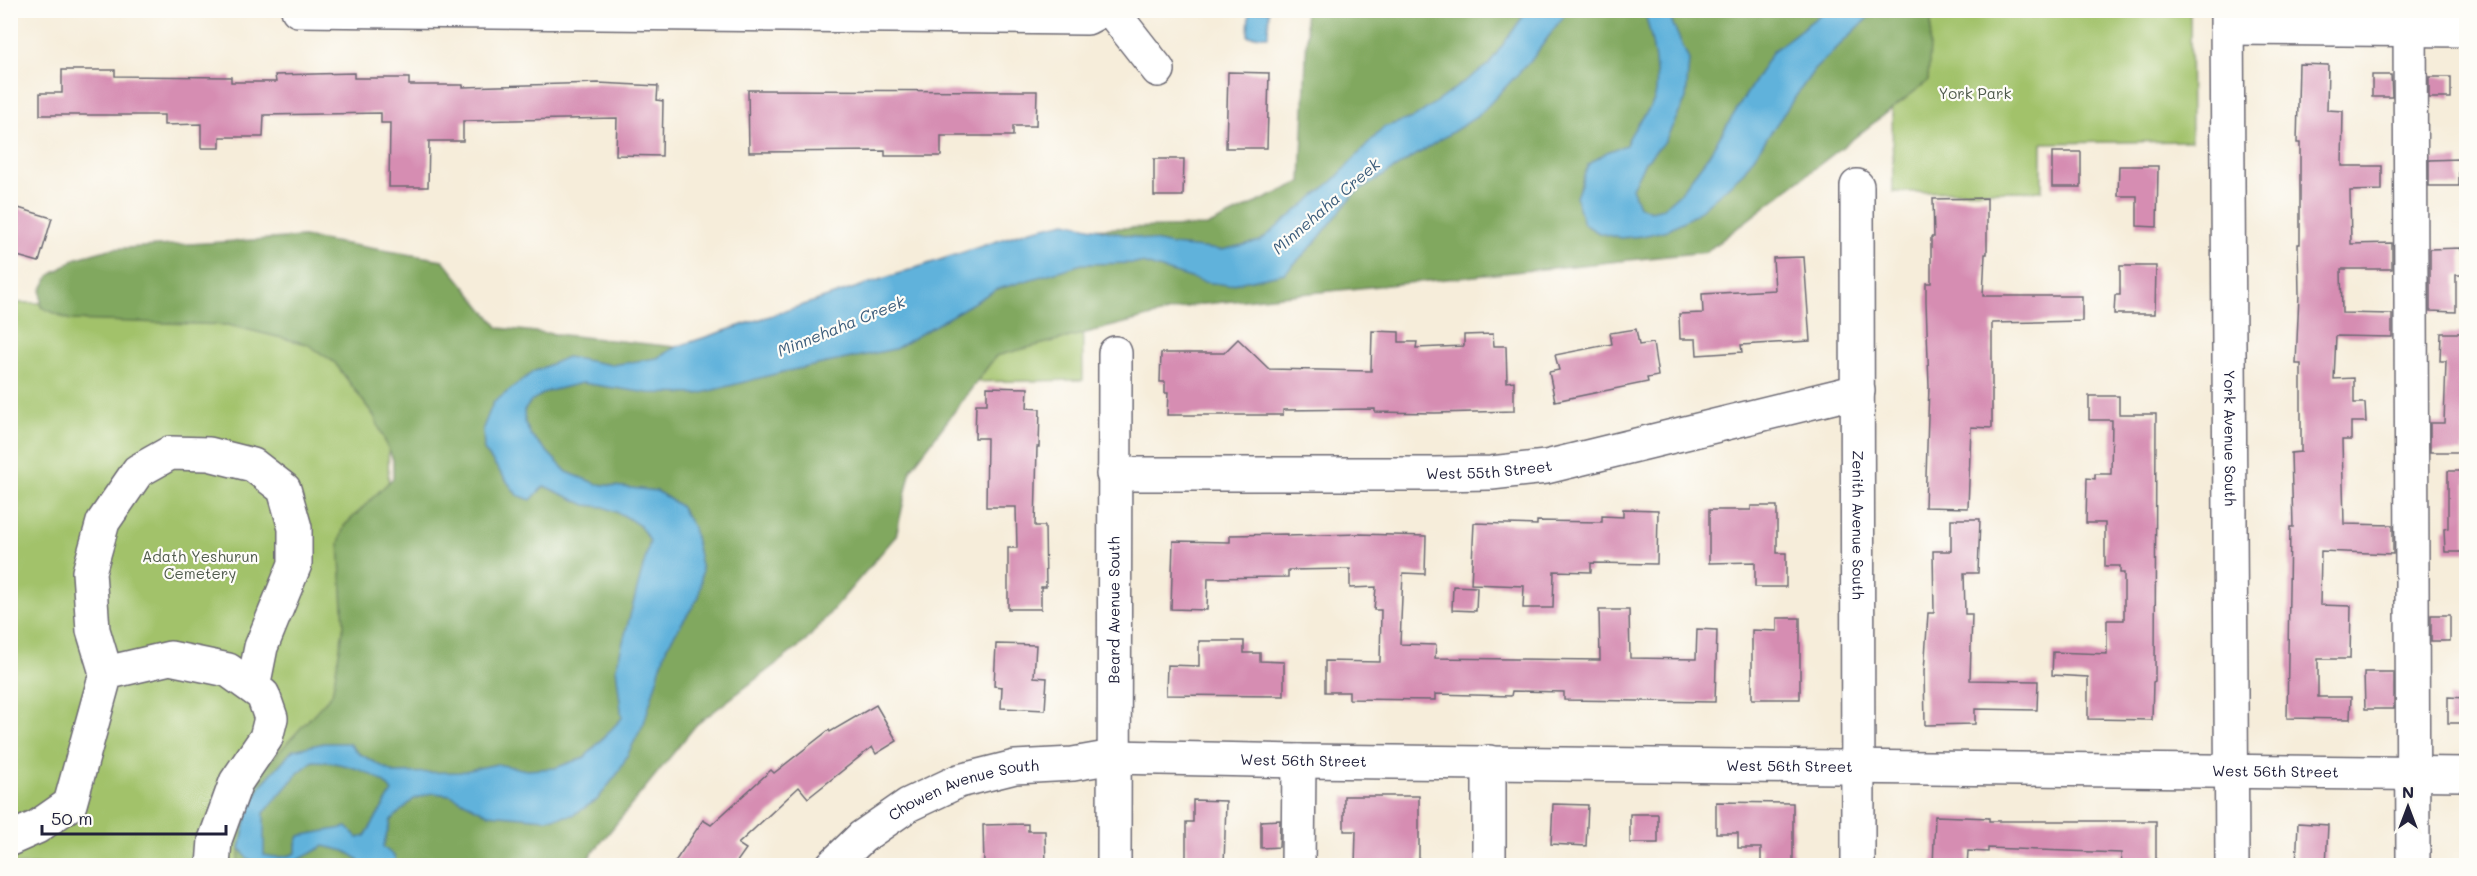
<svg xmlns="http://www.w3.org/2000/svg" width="2477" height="876" font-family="Mali,sans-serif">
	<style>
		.green { fill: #a2c26b; stroke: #627253; stroke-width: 1.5 }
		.forest { fill: #81a85f; stroke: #52654d; stroke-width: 1.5 }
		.water { fill: #60b2db; stroke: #416a8b; stroke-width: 1.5; fill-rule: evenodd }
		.building { fill: #d68db2 }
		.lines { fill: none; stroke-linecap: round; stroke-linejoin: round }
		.minor-casing { stroke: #6c6973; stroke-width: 36 }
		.minor { stroke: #fff; stroke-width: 33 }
		.labels { text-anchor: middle; stroke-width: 4.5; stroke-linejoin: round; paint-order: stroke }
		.park-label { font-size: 15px; fill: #4f5a4c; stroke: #fdfcf7 }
		.street-label { font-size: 15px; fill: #22223b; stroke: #fdfcf7 }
		.water-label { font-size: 16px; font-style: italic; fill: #3b5c7b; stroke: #fdfcf7 }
	</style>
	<rect width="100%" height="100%" fill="#fdfcf7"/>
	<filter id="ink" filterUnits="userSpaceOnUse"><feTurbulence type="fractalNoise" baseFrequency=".0167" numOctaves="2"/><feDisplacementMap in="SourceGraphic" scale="12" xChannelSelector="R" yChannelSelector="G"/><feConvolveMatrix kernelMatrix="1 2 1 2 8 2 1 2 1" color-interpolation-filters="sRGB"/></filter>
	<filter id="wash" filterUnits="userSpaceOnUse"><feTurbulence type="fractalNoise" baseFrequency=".008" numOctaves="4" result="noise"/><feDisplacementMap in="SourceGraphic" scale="24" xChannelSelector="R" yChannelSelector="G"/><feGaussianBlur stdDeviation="1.35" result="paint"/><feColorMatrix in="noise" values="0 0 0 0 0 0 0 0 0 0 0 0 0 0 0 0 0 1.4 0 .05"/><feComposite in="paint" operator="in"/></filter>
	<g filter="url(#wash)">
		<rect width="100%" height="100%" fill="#f6edda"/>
		<!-- green -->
		<g class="green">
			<polygon points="1891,11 2190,11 2191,141 2042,143 2042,191 1893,192"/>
			<polygon points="1082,264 1083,380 782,385"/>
			<polygon points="373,301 388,376 390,756 378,865 11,865 10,303"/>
		</g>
		<!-- forest -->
		<polygon class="forest" points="1932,10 1928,81 1706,252 1195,305 996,356 911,469 896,536 806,641 696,725 590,856 585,865 237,865 253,780 332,694 344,624 339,543 344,526 393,478 393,460 374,416 335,363 307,344 228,325 70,320 41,307 41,291 49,276 77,258 110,249 303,237 443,260 499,328 676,347 1031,230 1207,226 1301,182 1307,32 1304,11"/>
		<!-- water -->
		<g class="water">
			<polygon points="1249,11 1269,11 1268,36 1248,36"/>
			<path d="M1527,11H1567L1533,58L1478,116L1354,194L1314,244L1285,273L1228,285L1204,282L1142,263L1082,264L995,290L895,349L783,372L698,394L648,393L582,383L546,392L531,401L524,411L525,423L531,435L567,472L597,484L657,491L680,506L693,527L702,571L699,597L667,646L644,723L618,773L597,800L573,815L546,819L488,814L450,795L432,793L414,799L391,820L383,847L394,856L398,865H360L358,859L345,851L324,846L291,864L258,865L247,858L240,848L247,815L261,785L293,750L324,743H349L358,753L394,773L460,772L497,764L527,770L555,768L585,757L622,718L616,668L650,541L640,526L623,515L604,507L586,505L544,486L531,500L517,495L484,450L483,428L493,403L533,372L567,357L612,365L657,358L676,347L1031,230L1066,222L1172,245L1222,250L1260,241L1334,180L1384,127L1415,117L1489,64ZM313,761C335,761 380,771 392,792L365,836L358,838L347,827L299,836L296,844V853C284,858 276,858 264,855V813L298,773Z"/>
			<path d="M1644,11H1667L1689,60L1686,99L1665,141L1645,162L1632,188L1639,206L1651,211L1663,208L1680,193L1706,159L1773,51L1825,11H1875L1814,70L1742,174L1695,215L1667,230L1643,236L1620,238L1599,233L1584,224L1576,197L1588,165L1607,152L1626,145C1632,126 1651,112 1655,97C1660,76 1651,32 1644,11Z"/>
		</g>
		<g id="blocks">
			<!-- building -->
			<g class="building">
				<polygon points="2299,64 2328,65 2327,110 2343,111 2342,166 2382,166 2382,190 2350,191 2351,244 2392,243 2392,269 2341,269 2342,313 2392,314 2392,337 2336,336 2334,379 2354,378 2354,403 2365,403 2366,422 2351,422 2351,440 2342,440 2344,524 2393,525 2393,554 2321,551 2320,605 2351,606 2350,659 2318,659 2318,697 2351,697 2350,719 2287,718 2290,527 2293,527 2291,453 2301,452 2301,364 2296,364 2299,294 2298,244 2300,244 2300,143 2297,143"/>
				<polygon points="62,70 115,70 115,76 231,77 231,82 276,82 275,75 354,73 354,78 409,78 409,85 463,85 463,87 598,83 658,86 657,100 663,101 662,156 616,155 617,118 463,121 463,141 429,141 428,187 389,187 390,123 381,123 381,113 264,115 263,137 220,137 220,148 201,148 201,124 164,125 164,115 40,115 40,93 62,93"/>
				<polygon points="1228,72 1269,73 1267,148 1226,148"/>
				<polygon points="2372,75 2391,75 2392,97 2372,97"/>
				<rect x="2429" y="77" width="22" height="21"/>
				<polygon points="748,90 1037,91 1036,126 1013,126 1013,136 941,136 941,156 885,156 885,151 749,152"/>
				<rect x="2052" y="152" width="29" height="35"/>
				<polygon points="1154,159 1184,159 1183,196 1154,196"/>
				<polygon points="2459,159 2459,186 2429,186 2429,160"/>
				<polygon points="2119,166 2158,166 2157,227 2137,226 2137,196 2118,196"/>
				<polygon points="1987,198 1987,254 1985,254 1983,296 2082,296 2082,321 1992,323 1992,428 1971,427 1968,508 1925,507 1929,386 1926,302 1926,283 1931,283 1931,237 1934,237 1933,199"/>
				<polygon points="15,207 52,218 39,262 10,254 10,221"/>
				<polygon points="2461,248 2462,275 2456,275 2456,312 2430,311 2430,249"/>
				<polygon points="1804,257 1810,341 1741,345 1742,352 1697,355 1696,339 1680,339 1679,314 1703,313 1702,294 1775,290 1773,258"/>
				<polygon points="2120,266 2156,266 2155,314 2114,314 2115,295 2120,295"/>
				<polygon points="1636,329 1639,345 1653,343 1658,376 1647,378 1648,382 1555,401 1549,372 1559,370 1555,355 1612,344 1610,333"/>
				<polygon points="1372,331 1399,332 1399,342 1417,342 1416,348 1464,346 1464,335 1493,334 1494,346 1506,346 1507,382 1514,381 1514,411 1435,413 1375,412 1375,409 1283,410 1283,415 1167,415 1168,393 1165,393 1165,382 1160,382 1161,353 1224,353 1238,339 1269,369 1371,371"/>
				<polygon points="2441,333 2466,333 2466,399 2464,399 2463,452 2430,452 2430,423 2444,423 2446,361 2440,361"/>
				<polygon points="987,387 1028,388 1027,408 1040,409 1039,447 1037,447 1035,526 1045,526 1046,587 1041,587 1041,609 1008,609 1008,548 1017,548 1016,507 986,507 987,438 975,438 976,404 987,404"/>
				<polygon points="2089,396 2119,396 2119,414 2156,414 2155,681 2153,682 2152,720 2088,719 2088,677 2052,675 2053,652 2107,654 2107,620 2124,620 2124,573 2120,573 2120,566 2105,566 2105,523 2086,523 2087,478 2095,479 2095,474 2111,474 2112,420 2089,420"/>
				<polygon points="2448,471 2466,471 2466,552 2445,552 2444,529 2448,528"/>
				<polygon points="1751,506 1777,506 1777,553 1786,553 1786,587 1755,587 1755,562 1709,563 1709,510 1751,510"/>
				<polygon points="1623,509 1658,510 1657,564 1591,563 1591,572 1554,571 1553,608 1523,608 1524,586 1471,584 1474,523 1537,525 1537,521 1602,522 1602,516 1623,517"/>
				<polygon points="1951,519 1980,519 1978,573 1964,573 1965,614 1972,614 1970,680 2038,681 2037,710 1975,709 1975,724 1925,725 1924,672 1928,613 1934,613 1933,551 1951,551"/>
				<polygon points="1287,534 1287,536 1359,534 1426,536 1425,574 1403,573 1400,644 1436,645 1435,658 1600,660 1599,610 1629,610 1630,658 1696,659 1697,629 1717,630 1715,702 1564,700 1564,692 1512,691 1511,696 1435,694 1435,700 1349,699 1349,692 1325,692 1325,661 1380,662 1381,610 1374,610 1376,587 1350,588 1350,569 1288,570 1288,577 1208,578 1207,610 1171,609 1173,541 1230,542 1230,535"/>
				<polygon points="1453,586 1477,587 1476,611 1452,610"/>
				<rect x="2431" y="615" width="19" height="26"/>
				<polygon points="1777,618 1800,618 1800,699 1752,699 1752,630 1777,631"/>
				<polygon points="1199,641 1244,641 1244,653 1260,653 1260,661 1284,662 1284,696 1166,695 1167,665 1199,666"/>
				<polygon points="996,644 1036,645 1034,677 1047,678 1045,710 1001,708 1002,687 994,686"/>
				<polygon points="2364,672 2394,672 2394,709 2365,709"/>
				<polygon points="2448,697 2466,698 2466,723 2448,723"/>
				<polygon points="876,705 897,741 876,754 872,747 808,798 799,787 738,844 746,849 734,866 672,866 703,820 711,825 771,770 774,773 829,730 830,732"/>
				<polygon points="1344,796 1419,796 1419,866 1355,866 1356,831 1344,831"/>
				<polygon points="1193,800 1226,801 1224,866 1186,866 1186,822 1193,822"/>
				<polygon points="1716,802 1793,803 1793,866 1761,866 1761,848 1738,848 1738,833 1716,833"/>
				<polygon points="1553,804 1588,805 1586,846 1551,844"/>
				<rect x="1630" y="814" width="28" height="29"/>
				<polygon points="1935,816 1989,818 1989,821 2156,821 2156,866 2122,866 2121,853 1988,848 1988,852 1968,851 1967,866 1933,866"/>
				<polygon points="1280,820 1279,847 1261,848 1261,821"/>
				<polygon points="2298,823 2328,825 2326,866 2296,866"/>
				<polygon points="1028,824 1028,831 1045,831 1046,865 984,866 983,825"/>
			</g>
		</g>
	</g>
	<g filter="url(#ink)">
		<use href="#blocks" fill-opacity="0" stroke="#6c6973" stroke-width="1.5"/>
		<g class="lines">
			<!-- minor casing -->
			<g class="minor-casing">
				<g id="minor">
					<polyline points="298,10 1087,18 1102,10"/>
					<polyline points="1111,10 1158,70"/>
					<path id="s1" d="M2227,10L2232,866"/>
					<polyline points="2410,10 2413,866"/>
					<polyline points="2227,28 2466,30"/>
					<path id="s2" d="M1857,186L1858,866"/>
					<path id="s3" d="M1113,474H1433L1491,473L1546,467L1858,391"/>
					<polyline points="106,673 93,630 89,572 103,522 138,471 170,453 209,454 253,465 284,489 295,528 295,564 261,647 253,687"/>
					<polyline points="1489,762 1489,866"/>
					<polyline points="10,839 37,827 70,804 106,673 170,658 228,670 263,695 271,718 266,738 236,782 215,840 213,866"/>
					<path id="s4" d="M832,866L862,837L908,805L959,781L1015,767L1073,764L1113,757L1299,761L2466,774"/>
					<path id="s5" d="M1114,866L1115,353"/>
					<polyline points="1298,866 1299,761"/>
				</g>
			</g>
			<!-- minor -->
			<use href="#minor" class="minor"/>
		</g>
	</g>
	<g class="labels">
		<!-- park labels -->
		<g class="park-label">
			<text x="1975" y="99">York Park</text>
			<text x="200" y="562">Adath Yeshurun<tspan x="200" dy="17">Cemetery</tspan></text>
		</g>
		<!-- street labels -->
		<g class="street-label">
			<text dy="5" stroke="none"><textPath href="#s1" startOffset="428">York Avenue South</textPath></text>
			<text dy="5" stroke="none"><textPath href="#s3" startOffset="376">West 55th Street</textPath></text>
			<text dy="5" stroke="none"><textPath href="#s2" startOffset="339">Zenith Avenue South</textPath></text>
			<text dy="5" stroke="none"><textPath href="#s5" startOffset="256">Beard Avenue South</textPath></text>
			<text dy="5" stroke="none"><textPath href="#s4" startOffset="501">West 56th Street</textPath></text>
			<text dy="5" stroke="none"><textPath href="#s4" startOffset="987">West 56th Street</textPath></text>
			<text dy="5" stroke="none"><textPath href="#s4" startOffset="1473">West 56th Street</textPath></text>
			<text dy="5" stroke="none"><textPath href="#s4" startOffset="156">Chowen Avenue South</textPath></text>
		</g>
		<!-- water labels -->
		<g class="water-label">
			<text transform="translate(1326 206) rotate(-41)" y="6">Minnehaha Creek</text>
			<text transform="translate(841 326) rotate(-22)" y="6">Minnehaha Creek</text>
		</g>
	</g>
	<!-- margin -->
	<rect width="2477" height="876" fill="none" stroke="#fdfcf7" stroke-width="36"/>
	<!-- north arrow -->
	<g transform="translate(2408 807)" stroke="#fdfcf7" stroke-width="4.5" paint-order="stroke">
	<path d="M0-4.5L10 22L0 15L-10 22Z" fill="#22223b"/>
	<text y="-9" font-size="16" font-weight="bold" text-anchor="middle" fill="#22223b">N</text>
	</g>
	<!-- scale -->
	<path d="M42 825v9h184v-9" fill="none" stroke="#22223b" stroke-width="3"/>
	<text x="51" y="825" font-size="18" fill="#22223b" stroke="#fdfcf7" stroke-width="4.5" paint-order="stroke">50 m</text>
</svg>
